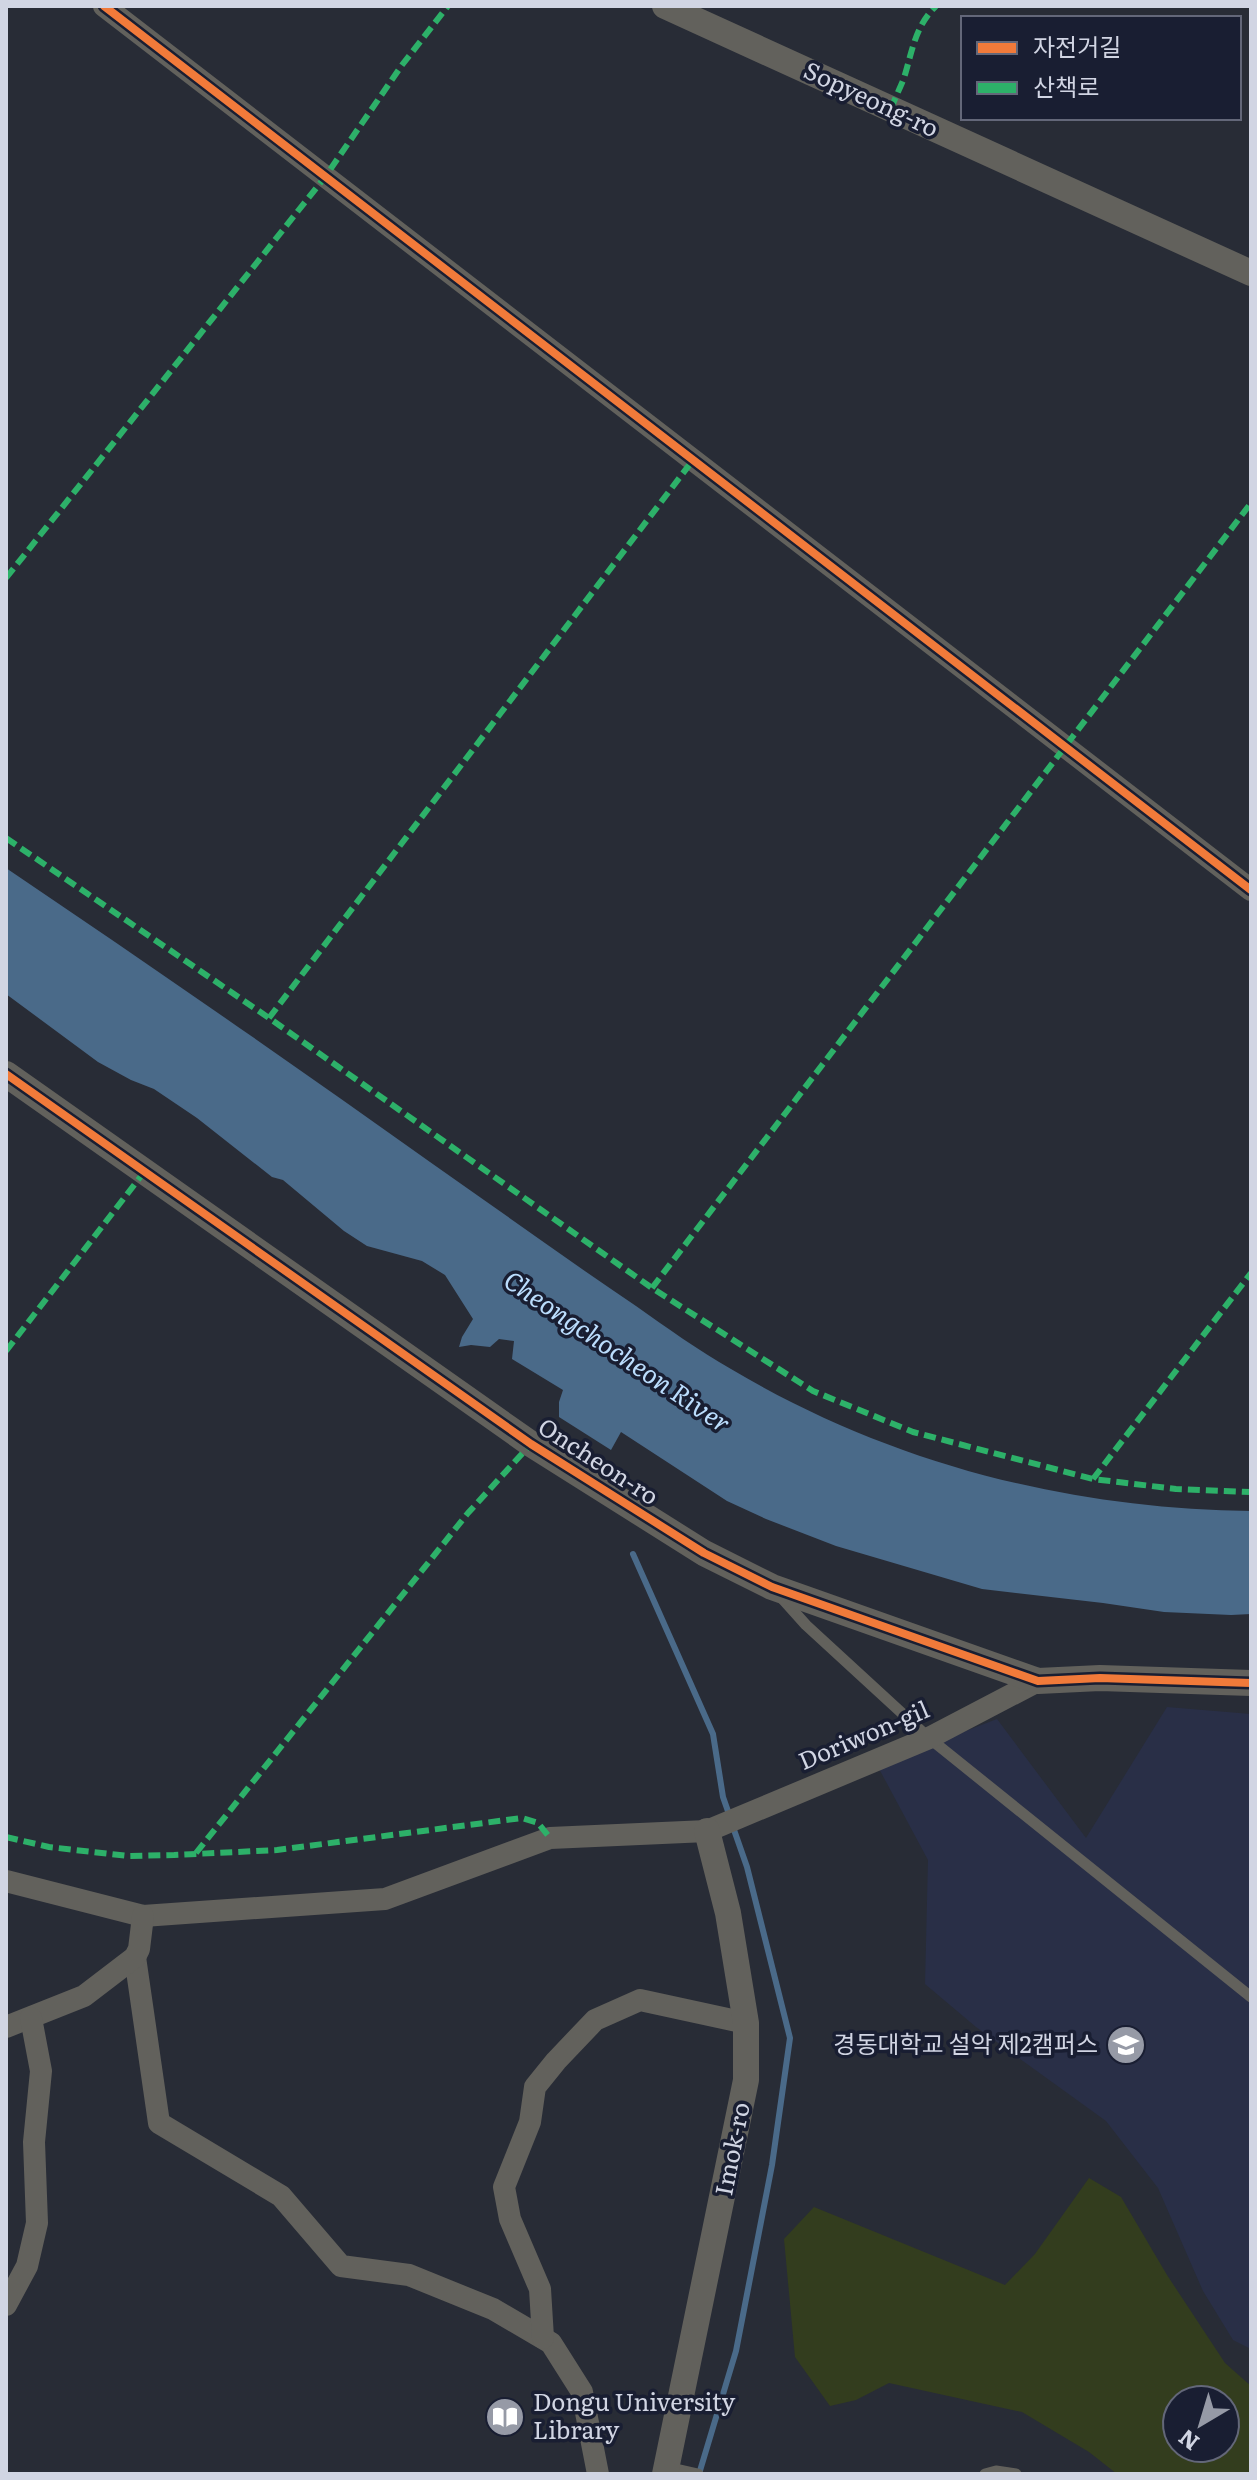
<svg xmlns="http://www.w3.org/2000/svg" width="1257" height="2480" font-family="Literata,'Noto Sans KR',serif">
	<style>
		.built { fill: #292f47 }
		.green { fill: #333d1e; fill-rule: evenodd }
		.water { fill: #4a6a89 }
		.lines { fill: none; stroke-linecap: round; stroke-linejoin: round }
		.stream { stroke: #4a6a89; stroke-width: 6 }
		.service { stroke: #62615c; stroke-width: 11 }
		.minor { stroke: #62615c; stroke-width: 22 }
		.tertiary { stroke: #62615c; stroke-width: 26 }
		.quiet { stroke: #2db169; stroke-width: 6; stroke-dasharray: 12 6; stroke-linecap: butt }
		.cycleway-casing { stroke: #191e32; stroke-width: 13 }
		.cycleway { stroke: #f17a3a; stroke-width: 8 }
		.labels { text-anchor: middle; stroke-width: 7; stroke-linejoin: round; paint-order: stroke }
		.street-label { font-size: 24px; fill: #d1d5e3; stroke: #191e32 }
		.poi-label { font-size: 24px; fill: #d1d5e3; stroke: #191e32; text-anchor: end }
		.water-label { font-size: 26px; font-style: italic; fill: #bbddfd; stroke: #191e32 }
	</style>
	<rect width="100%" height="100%" fill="#282c36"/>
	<!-- built -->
	<polygon class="built" points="1167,1707 1251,1714 1251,2349 1233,2340 1203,2291 1158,2188 1106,2121 976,2027 925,1984 928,1860 877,1765 997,1719 1086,1838"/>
	<!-- green -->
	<path class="green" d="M1089,2178L1121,2197L1167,2275L1225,2363L1251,2386V2474H1117L1089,2452L1022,2412L889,2383L856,2400L830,2406L795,2357L784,2239L814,2207L1005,2285L1035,2254ZM1177,2400H1225V2448H1177Z"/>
	<!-- water -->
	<path class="water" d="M6,868C148,964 290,1062 430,1162C499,1210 566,1259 636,1306C667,1328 698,1350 731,1369C889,1463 1068,1509 1251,1511V1614L1231,1615L1164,1612L1103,1603L982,1589L836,1546L766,1519L727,1501L621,1432L611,1450L559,1417V1402L563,1390L512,1359L514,1341L499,1339L490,1347L471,1345L459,1347L462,1337L473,1319L445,1275L422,1261L367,1246L344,1231L283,1180L272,1177L197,1118L154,1089L131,1080L98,1062L6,994Z"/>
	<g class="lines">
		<!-- stream -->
		<g class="stream">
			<polyline points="633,1554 713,1734 723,1797 730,1817"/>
			<polyline points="699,2474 736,2351 772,2165 790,2038 747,1867 733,1827"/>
		</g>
		<!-- service -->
		<g class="service">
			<polyline points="780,1596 806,1625 929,1738 1251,1997"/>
			<polyline points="667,2467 698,2474"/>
			<polyline points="985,2474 996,2471 1016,2474"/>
		</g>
		<!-- minor -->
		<g class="minor">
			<polyline points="104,6 1251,890"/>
			<polyline points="6,1881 143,1916 385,1899 550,1838 707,1831 929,1738 1038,1681"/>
			<polyline points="135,1957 159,2123 281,2196 341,2266 409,2275 493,2309 551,2343 582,2392 598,2474"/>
			<polyline points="6,2027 84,1996 135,1957 139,1949 143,1916"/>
			<polyline points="6,2305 27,2266 37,2223 34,2142 41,2071 31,2018"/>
			<polyline points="543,2338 540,2289 510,2219 504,2187 530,2122 535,2087 556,2061 595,2020 640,2000 746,2023"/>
		</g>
		<!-- tertiary -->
		<g class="tertiary">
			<polyline points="665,6 1251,273"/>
			<polyline points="6,1074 531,1444 704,1553 772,1587 1038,1681 1100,1678 1251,1683"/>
			<polyline points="665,2474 746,2080 746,2023 728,1913 707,1831"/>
		</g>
		<!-- quiet -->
		<g class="quiet">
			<path d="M891,109C895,98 900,88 904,78C912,52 915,26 936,6"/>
			<polyline points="6,578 325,177 402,65 448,6"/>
			<polyline points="6,838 269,1018 652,1288 813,1391 913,1432 1093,1479 1176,1489 1251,1492"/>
			<polyline points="269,1018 693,460"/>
			<polyline points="652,1288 1251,503"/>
			<polyline points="6,1351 145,1171"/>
			<polyline points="1093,1479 1251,1273"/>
			<polyline points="6,1837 49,1847 128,1856 174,1855 277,1850 522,1818 538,1823 550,1838"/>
			<polyline points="196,1853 468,1513 531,1444"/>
		</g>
		<!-- cycleway casing -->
		<g class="cycleway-casing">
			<g id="cycleway">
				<polyline points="104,6 1251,890"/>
				<polyline points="6,1074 531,1444 704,1553 772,1587 1038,1681 1100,1678 1251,1683"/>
			</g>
		</g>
		<!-- cycleway -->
		<use href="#cycleway" class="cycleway"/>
	</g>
	<!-- icons -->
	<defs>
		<g id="university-disc" transform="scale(2)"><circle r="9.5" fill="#969aa6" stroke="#191e32"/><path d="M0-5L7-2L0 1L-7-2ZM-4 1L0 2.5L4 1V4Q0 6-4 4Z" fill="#fff"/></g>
		<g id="library-disc" transform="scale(2)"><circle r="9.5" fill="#969aa6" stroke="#191e32"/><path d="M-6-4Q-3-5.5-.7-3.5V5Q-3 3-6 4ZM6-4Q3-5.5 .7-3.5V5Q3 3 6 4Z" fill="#fff"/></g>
	</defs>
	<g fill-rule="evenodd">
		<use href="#university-disc" x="1126" y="2045"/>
		<use href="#library-disc" x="505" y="2417"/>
	</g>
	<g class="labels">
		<!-- street labels -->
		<g class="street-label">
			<text transform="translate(871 100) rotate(25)" y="8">Sopyeong-ro</text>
			<text transform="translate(598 1462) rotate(33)" y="8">Oncheon-ro</text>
			<text transform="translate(864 1736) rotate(-23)" y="8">Doriwon-gil</text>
			<text transform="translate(733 2149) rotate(-79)" y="8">Imok-ro</text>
		</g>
		<!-- poi labels -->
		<g class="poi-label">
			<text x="1098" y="2053">경동대학교 설악 제2캠퍼스</text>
			<text x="533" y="2411" text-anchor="start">Dongu University<tspan x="533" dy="28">Library</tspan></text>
		</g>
		<!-- water labels -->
		<g class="water-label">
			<text transform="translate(617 1352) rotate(34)" y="9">Cheongchocheon River</text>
		</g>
	</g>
	<!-- border -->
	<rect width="1257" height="2480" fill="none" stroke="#d1d5e3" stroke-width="16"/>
	<!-- legend -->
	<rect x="961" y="16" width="280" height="104" fill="#191e32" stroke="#636779" stroke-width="2"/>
	<rect x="977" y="42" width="40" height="12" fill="#f17a3a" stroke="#636779" stroke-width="2"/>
	<text x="1033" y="56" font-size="24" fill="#d1d5e3">자전거길</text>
	<rect x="977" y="82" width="40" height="12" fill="#2db169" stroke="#636779" stroke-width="2"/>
	<text x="1033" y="96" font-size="24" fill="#d1d5e3">산책로</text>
	<!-- north arrow -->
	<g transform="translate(1201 2424) rotate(218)"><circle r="38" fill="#191e32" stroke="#636779" stroke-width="2"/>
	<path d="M0-6L14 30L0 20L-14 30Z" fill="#969aa6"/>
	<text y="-12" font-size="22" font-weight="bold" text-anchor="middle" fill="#d1d5e3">N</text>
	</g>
</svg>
